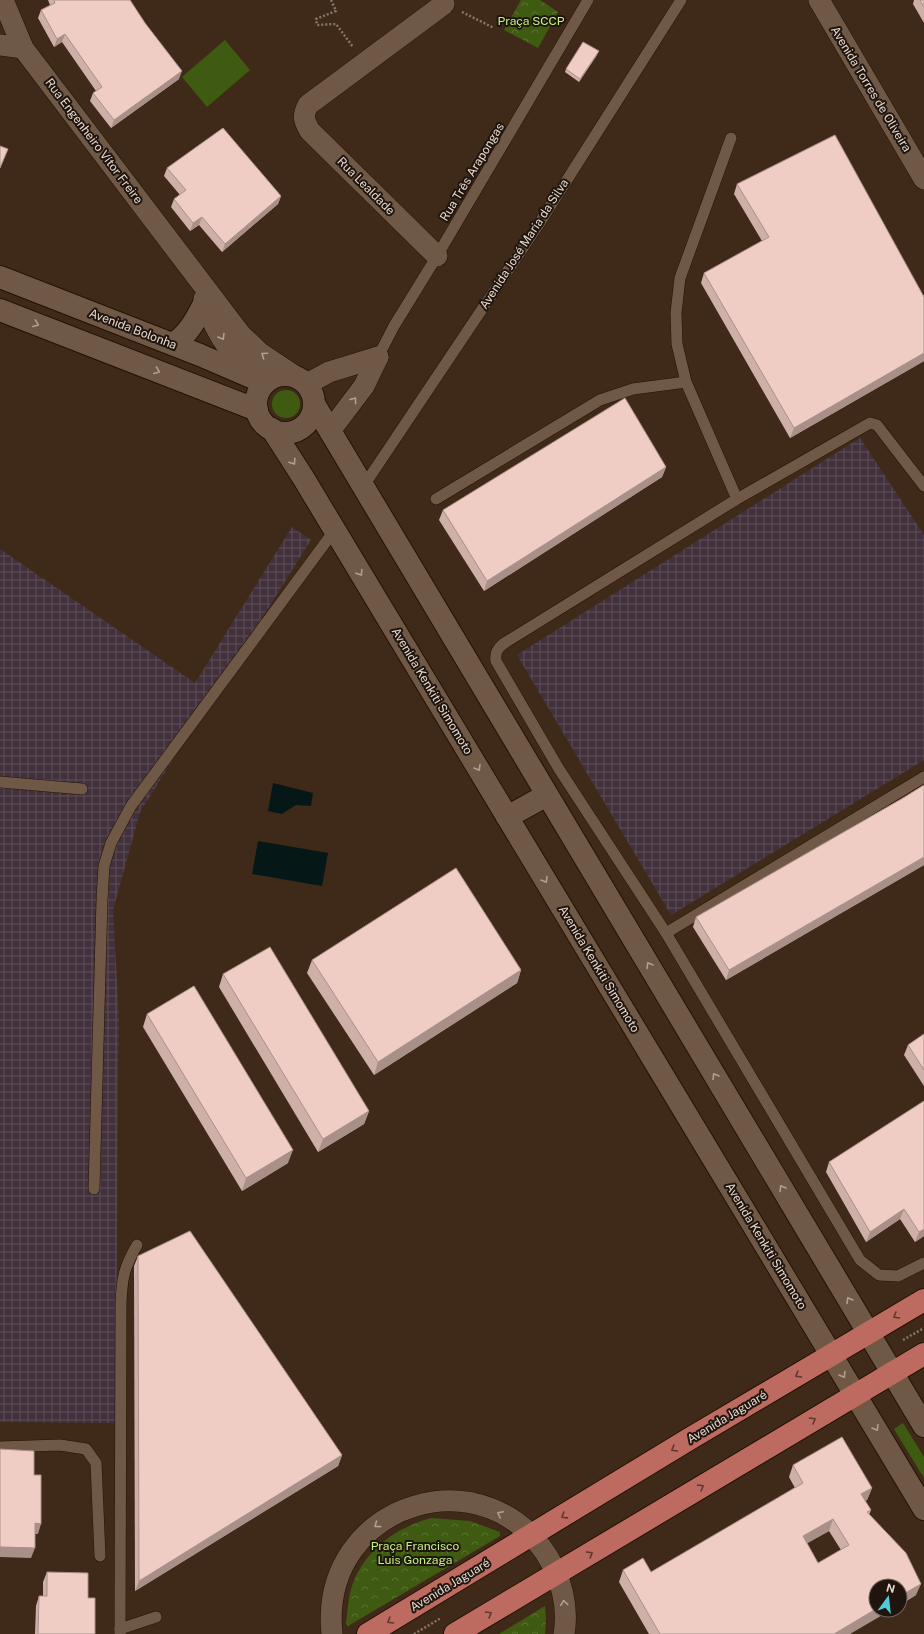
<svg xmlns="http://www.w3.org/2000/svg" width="924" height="1634" font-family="'Public Sans',sans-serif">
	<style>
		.industrial { fill: url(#industrial-grid) }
		.green { fill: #3f5b11 }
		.park { fill: url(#park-crowns) }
		.water { fill: #051717 }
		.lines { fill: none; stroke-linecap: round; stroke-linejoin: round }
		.lane-casing { stroke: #251203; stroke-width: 12 }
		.street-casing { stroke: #251203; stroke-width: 22 }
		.secondary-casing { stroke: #251203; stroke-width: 24 }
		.highway-casing { stroke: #251203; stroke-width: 24 }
		.path { stroke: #887668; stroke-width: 2.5; stroke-dasharray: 2 2; stroke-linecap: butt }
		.lane { stroke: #6f5846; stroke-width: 11 }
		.street { stroke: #6f5846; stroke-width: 21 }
		.secondary { stroke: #6f5846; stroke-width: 22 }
		.highway { stroke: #bd6b60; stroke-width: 22 }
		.wall { fill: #ceb0a9; fill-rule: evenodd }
		.shaded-wall { fill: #a89089 }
		.building { fill: #f0cdc4; stroke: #a89089; fill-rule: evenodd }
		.oneway { stroke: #b19f91 }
		.oneway2 { stroke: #5e372f }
		.labels { text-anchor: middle; stroke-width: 4; stroke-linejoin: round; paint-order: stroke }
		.park-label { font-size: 12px; fill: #c2f483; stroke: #1f150e }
		.street-label { font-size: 12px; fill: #e7d9cf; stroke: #1f150e }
	</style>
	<defs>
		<pattern id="industrial-grid" width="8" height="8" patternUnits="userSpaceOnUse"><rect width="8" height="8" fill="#42313c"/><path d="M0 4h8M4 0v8" fill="none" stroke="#5d4e57"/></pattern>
		<pattern id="park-crowns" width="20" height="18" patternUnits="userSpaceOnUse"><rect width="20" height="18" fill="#3f5b11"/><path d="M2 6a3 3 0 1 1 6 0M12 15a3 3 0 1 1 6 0" fill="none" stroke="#5b7233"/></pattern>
	</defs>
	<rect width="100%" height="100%" fill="#3f2a19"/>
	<!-- industrial -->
	<g class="industrial">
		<polygon points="860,438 924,535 924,760 671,915 517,655"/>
		<polygon points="292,527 311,540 140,812 113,910 119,1021 118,1069 116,1423 0,1422 0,549 195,683"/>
	</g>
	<!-- green -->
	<g class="green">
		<polygon points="225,40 250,70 207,107 182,77"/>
		<circle cx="286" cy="404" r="14"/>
		<polygon points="903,1423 924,1457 924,1478 894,1429"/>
	</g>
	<!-- park -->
	<g class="park">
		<polygon points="521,0 540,0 558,12 538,48 504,30"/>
		<path d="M431,1518L470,1521L500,1532V1536L348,1626L346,1623C347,1615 348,1606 349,1598C357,1556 391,1529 431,1518Z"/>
		<polygon points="545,1606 546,1618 545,1634 499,1634"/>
	</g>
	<!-- water -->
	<g class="water">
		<polygon points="273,783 313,793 311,806 296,805 282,814 268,811"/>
		<polygon points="258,841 328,853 322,886 252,874"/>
	</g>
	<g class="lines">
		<!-- lane casing -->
		<g class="lane-casing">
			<g id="lane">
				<polyline points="731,138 680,278 676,313 677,344 686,382 737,499"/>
				<polyline points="378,357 394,326 437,256 588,0"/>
				<path d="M924,486L877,425L870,423L737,499L503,644C497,649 495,653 496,661L559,769L666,933L860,1260L879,1275L898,1276L924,1263"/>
				<polyline points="363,487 539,224 681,0"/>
				<polyline points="436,499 600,400 633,389 686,382"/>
				<polyline points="0,782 82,789"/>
				<polyline points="666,933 924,777"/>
				<polyline points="94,1189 102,900 104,866 111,843 131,806 334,531"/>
				<polyline points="0,1447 60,1445 86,1449 96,1463 100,1556"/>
				<polyline points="120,1629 156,1617"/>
				<path d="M120,1634L121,1303C122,1277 124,1268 137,1245"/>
			</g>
		</g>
		<!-- street casing -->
		<g class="street-casing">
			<g id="street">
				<polyline points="3,0 23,48 241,335 260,353 296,377"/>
				<polyline points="819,0 924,179"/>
				<polyline points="0,45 23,48"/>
				<path d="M437,256L310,131C304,121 302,116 308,105L444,4"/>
				<path d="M204,299C208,313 219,336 228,347C239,360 254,370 267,380"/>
				<polyline points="307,384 329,372 378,357"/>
				<polyline points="330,431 364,386 378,357"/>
				<path d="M332,1634C318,1501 492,1449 553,1566C563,1587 568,1611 564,1634"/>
			</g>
		</g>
		<!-- secondary casing -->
		<g class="secondary-casing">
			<g id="secondary">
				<polyline points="0,277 200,355 265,383"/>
				<polyline points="0,310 257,410"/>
				<path d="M173,344C189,334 196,319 205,302"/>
				<circle cx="285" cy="404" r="29"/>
				<polyline points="314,404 924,1426"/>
				<polyline points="272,429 304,479 405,647 924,1509"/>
				<polyline points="507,817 547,795"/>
			</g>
		</g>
		<!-- highway casing -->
		<g class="highway-casing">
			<g id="highway">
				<polyline points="368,1634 691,1438 924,1300"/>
				<polyline points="455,1634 924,1354"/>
			</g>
		</g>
		<!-- path -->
		<g class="path">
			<polyline points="331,0 336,11 316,19 317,25 336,24 353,47"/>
			<polyline points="462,12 494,28"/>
			<polyline points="903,1340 924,1328"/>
			<polyline points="414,1634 441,1618"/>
		</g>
		<!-- lane -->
		<use href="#lane" class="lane"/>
		<!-- street -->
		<use href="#street" class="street"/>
		<!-- secondary -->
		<use href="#secondary" class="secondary"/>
		<!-- highway -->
		<use href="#highway" class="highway"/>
	</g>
	<!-- wall -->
	<g class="wall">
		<polygon points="48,0 130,0 179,79 111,128 90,101 93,93 96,91 62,42 54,47 38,18 41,10 50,5"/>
		<polygon points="914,0 924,0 924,23 913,4"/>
		<polygon points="597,55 579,82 565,72 566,69"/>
		<polygon points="167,168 281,196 278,204 222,252 199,225 190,231 171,207 174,199 180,195 164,176"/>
		<polygon points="737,184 924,297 924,361 790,438 701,283 704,273 762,241 734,194"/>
		<polygon points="666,467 662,477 484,591 439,520 443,510"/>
		<polygon points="924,785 924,865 726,980 693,927 696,917 903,798"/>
		<polygon points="312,960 521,970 517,983 374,1075 307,973"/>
		<polygon points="223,974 369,1111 364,1124 318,1152 219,987"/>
		<polygon points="147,1014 288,1163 242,1191 143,1027"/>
		<polygon points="924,1034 924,1086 904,1055 908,1045"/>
		<polygon points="924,1101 924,1236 915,1242 900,1219 866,1242 826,1172 829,1162"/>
		<polygon points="138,1256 342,1455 338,1466 135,1591 134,1266"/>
		<path d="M793,1465L872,1488L867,1500L865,1501L871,1510L869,1515L916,1595L900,1605V1586L850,1634H649L619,1582L623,1570L651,1572L795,1488L789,1477ZM829,1531L841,1550L818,1563L807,1543Z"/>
		<polygon points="47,1572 88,1598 95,1634 35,1634 36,1606 39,1596 43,1596 43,1582"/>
	</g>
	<!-- shaded-wall -->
	<g class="shaded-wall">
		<polygon points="65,34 62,42 54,47 57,39"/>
		<polygon points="599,51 597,55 579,82 580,79"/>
		<polygon points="182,71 179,79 111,128 114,120"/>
		<polygon points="281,196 278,204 222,252 225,244"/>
		<polygon points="202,217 199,225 190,231 193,223"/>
		<polygon points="924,353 924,361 790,438 794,428"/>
		<polygon points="666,467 662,477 484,591 487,581"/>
		<polygon points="924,857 924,865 726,980 729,970"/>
		<polygon points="521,970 517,983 374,1075 378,1062"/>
		<polygon points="369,1111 364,1124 318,1152 323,1139"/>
		<polygon points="293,1150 288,1163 242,1191 246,1178"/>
		<polygon points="904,1209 900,1219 866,1242 870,1232"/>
		<polygon points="924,1229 924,1236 915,1242 919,1232"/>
		<polygon points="342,1455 338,1466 135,1591 139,1581"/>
		<polygon points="872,1488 867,1500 857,1506 861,1494"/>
		<polygon points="833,1519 829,1531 799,1548 803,1536"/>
		<polygon points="35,1523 41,1524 38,1534 31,1534"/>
		<polygon points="0,1547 35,1548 31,1558 0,1557"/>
		<polygon points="921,1584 916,1595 900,1605 900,1596"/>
		<polygon points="876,1609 876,1610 891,1610 850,1634 834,1634"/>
	</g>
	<!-- building -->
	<g class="building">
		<polygon points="54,0 130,0 145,23 182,71 114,120 93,93 102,87 65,34 57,39 41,10 55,3"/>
		<polygon points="920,0 924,0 924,7"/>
		<polygon points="583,42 599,51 580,79 566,69"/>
		<polygon points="223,128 281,196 225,244 202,217 193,223 174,199 186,190 167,168"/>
		<polygon points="835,135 924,297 924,353 794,428 704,273 769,237 737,184"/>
		<polygon points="0,146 8,149 0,168"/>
		<polygon points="625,398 666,467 487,581 443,510"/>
		<polygon points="924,785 924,857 729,970 696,917 903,798"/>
		<polygon points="456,868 521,970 378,1062 312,960"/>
		<polygon points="270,947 369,1111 323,1139 223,974"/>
		<polygon points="194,986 293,1150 246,1178 147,1014"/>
		<polygon points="924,1034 924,1070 908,1045"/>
		<polygon points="924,1101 924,1229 919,1232 904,1209 870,1232 829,1162"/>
		<polygon points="190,1231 342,1455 139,1581 138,1256"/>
		<path d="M842,1437L872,1488L861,1494L871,1510L867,1512L906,1553L921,1584L900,1596V1586H876V1609L834,1634H660L623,1570L643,1558L651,1572L803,1483L793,1465ZM833,1519L849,1545L818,1563L803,1536Z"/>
		<polygon points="0,1449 34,1451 34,1475 41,1475 41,1524 35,1523 35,1548 0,1547"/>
		<polygon points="47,1572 88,1573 88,1598 95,1598 95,1634 38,1634 39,1596 47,1596"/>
	</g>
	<!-- one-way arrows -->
	<defs><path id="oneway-chevron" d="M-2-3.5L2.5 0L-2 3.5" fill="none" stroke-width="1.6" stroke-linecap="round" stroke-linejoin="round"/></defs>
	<g class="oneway">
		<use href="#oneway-chevron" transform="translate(36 324) rotate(21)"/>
		<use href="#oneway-chevron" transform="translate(222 337) rotate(59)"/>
		<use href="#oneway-chevron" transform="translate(264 355) rotate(-145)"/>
		<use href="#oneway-chevron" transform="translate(157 371) rotate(22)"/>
		<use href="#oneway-chevron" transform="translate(354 400) rotate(-53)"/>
		<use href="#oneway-chevron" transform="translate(293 462) rotate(57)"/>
		<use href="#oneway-chevron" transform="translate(360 573) rotate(58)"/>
		<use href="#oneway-chevron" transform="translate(478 768) rotate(59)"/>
		<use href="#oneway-chevron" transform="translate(545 880) rotate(59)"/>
		<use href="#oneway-chevron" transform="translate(649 965) rotate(-121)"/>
		<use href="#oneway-chevron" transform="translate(715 1076) rotate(-121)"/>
		<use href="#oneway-chevron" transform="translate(782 1188) rotate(-121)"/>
		<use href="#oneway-chevron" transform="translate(849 1300) rotate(-121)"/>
		<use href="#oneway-chevron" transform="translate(843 1375) rotate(59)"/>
		<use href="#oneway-chevron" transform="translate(876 1428) rotate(59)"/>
		<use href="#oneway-chevron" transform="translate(500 1514) rotate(-154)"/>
		<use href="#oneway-chevron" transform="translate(377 1525) rotate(144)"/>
		<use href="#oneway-chevron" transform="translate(564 1603) rotate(-97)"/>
	</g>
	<g class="oneway2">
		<use href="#oneway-chevron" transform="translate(896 1316) rotate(149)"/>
		<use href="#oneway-chevron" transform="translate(798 1375) rotate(149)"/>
		<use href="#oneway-chevron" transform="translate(813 1420) rotate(-31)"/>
		<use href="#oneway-chevron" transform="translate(674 1449) rotate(149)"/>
		<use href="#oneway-chevron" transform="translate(701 1487) rotate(-31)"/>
		<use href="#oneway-chevron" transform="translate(564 1516) rotate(148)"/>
		<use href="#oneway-chevron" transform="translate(590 1554) rotate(-31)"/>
		<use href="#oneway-chevron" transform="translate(489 1614) rotate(-31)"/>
		<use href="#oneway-chevron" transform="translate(390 1621) rotate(149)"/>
	</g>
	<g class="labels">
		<!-- park labels -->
		<g class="park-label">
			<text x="531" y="25">Praça SCCP</text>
			<text x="415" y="1550">Praça Francisco<tspan x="415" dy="14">Luis Gonzaga</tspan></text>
		</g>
		<!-- street labels -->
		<g class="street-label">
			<text transform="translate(871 89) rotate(59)" y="4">Avenida Torres de Oliveira</text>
			<text transform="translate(94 141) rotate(53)" y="4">Rua Engenheiro Vítor Freire</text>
			<text transform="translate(472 172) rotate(-59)" y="4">Rua Três Arapongas</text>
			<text transform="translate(366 186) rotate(45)" y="4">Rua Lealdade</text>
			<text transform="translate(524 244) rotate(-57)" y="4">Avenida José Maria da Silva</text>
			<text transform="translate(133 329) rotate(21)" y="4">Avenida Bolonha</text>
			<text transform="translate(432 691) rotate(59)" y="4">Avenida Kenkiti Simomoto</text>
			<text transform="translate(599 969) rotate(59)" y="4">Avenida Kenkiti Simomoto</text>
			<text transform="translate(766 1246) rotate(59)" y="4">Avenida Kenkiti Simomoto</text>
			<text transform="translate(727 1417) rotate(-31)" y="4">Avenida Jaguaré</text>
			<text transform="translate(450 1585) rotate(-31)" y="4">Avenida Jaguaré</text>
		</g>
	</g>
	<!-- north arrow -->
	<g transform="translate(888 1598) rotate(15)"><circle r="19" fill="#1f150e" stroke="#6f635b"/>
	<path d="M0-3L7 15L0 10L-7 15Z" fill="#52cbd8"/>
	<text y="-6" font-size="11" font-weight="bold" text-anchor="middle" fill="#e7d9cf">N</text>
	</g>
</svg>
